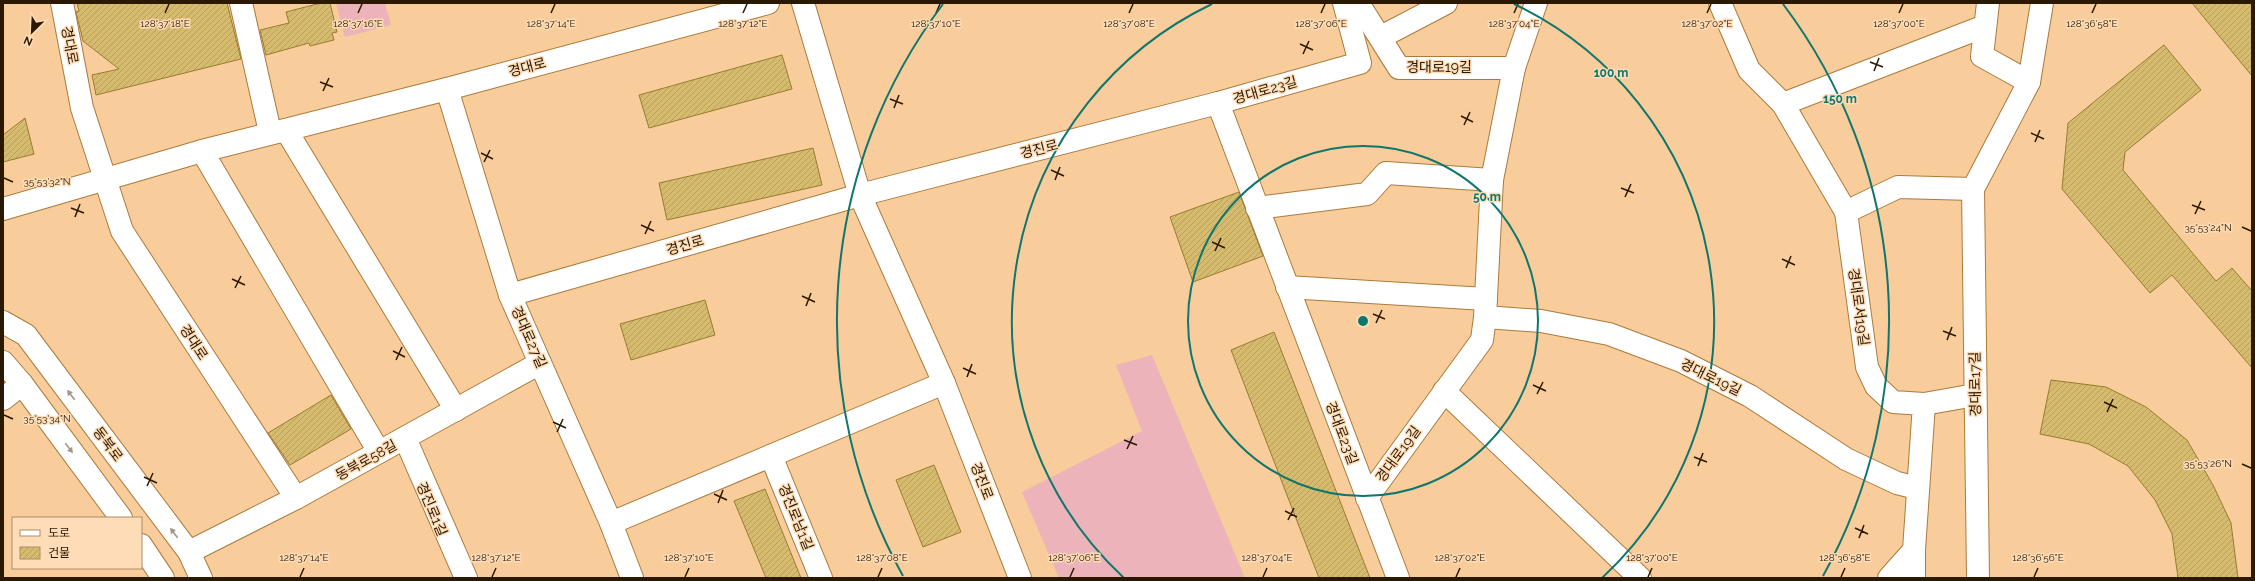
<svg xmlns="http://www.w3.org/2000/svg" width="2255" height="581" font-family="Raleway,'Noto Sans KR',sans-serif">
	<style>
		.grass { fill: #ecb3ba }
		.building { fill: url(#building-hatch); stroke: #977d30 }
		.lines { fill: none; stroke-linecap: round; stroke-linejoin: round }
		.minor-casing { stroke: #ac7a3b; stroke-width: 24 }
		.major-casing { stroke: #ac7a3b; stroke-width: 24 }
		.minor { stroke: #fff; stroke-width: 22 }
		.major { stroke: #fff; stroke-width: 22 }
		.oneway { fill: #a0978c }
		.ticks { fill: none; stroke: #2b1800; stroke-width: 1.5 }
		.ring { fill: none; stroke: #0f766e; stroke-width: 2 }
		.labels { text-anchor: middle; stroke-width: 3; stroke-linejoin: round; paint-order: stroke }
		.street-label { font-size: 14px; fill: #2b1800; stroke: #fddcb7 }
		.ticks-label { font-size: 10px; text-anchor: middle; fill: #2b1800; stroke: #fddcb7; stroke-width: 3; stroke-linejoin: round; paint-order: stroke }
		.centre { fill: #0f766e; stroke: #fddcb7; stroke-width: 2 }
		.ring-label { font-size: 12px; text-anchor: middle; font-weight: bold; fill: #0f766e; stroke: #fddcb7; stroke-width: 3; stroke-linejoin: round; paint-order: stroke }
	</style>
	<defs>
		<pattern id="building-hatch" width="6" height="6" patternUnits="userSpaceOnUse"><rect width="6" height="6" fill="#d6bb6f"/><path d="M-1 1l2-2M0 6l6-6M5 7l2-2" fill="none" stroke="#b8a05e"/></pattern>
	</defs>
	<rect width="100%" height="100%" fill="#f8cd9b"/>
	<!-- grass -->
	<g class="grass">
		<polygon points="336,3 385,3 391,25 345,37"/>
		<polygon points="1152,355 1245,578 1059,578 1022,492 1142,431 1116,365"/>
	</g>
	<!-- building -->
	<g class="building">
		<polygon points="77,3 227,3 241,59 96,95 92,75 119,69 83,41 76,12 79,11"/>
		<polygon points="321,3 330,3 337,32 332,33 334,40 310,46 309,43 266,55 260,30 289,23 286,12"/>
		<polygon points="2192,3 2252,3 2252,76"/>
		<polygon points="2164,45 2201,90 2125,152 2123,170 2216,281 2232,268 2252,291 2252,368 2172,275 2150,293 2062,189 2068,123"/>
		<polygon points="782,55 792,89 649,128 639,95"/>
		<polygon points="25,118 34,154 3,162 3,135"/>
		<polygon points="813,148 822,185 667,220 659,183"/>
		<polygon points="1239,192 1263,256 1193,282 1170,217"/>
		<polygon points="705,300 715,335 631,360 620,324"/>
		<polygon points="1274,332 1370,578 1319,578 1231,350"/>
		<polygon points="2051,380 2106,387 2146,407 2187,440 2213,485 2231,523 2238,578 2178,578 2172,534 2155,500 2128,466 2089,444 2040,434"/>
		<polygon points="331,395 351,429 290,465 268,433"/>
		<polygon points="934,465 961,532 923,547 896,480"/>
		<polygon points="765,489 801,578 766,578 734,501"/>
	</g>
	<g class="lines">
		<!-- minor casing -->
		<g class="minor-casing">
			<g id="minor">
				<polyline points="62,3 82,108 122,231 296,498"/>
				<polyline points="241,3 270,132"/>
				<polyline points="803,3 860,195 944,383 1020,578"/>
				<polyline points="1344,3 1360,63 1218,103 1398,578"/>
				<polyline points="1358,3 1399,68 1514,68"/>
				<polyline points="1720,3 1749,70 1783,104 1846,212 1867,367 1876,386 1893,402 1924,404 1914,550 1889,578"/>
				<polyline points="1988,3 1982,56 2029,82"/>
				<polyline points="1381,37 1446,3"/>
				<polyline points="447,89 510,295 611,523 632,578"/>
				<polyline points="1783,104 1985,26"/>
				<polyline points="286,130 456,410"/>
				<polyline points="202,151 379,452"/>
				<polyline points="1257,208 1367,194 1386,173 1492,180"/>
				<polyline points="1846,212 1898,187 1973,189"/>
				<polyline points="1287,287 1486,299"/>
				<polyline points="510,295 860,195 1218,103"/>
				<polyline points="1485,317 1541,321 1609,334 1681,361 1750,396 1846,459 1897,483 1917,488"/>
				<polyline points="1444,391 1640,578"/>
				<polyline points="3,399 22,384"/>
				<polyline points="1924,404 1975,395"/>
				<polyline points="405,438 466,578"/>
				<polyline points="771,456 821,578"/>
				<polyline points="1367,498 1482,340 1485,317 1492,180 1514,68 1536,3"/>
				<polyline points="611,523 944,383"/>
				<polyline points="1914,550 1914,578"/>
				<polyline points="189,552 296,498 540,363"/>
				<polyline points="1978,578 1973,189 2029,82 2042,3"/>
			</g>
		</g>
		<!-- major casing -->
		<g class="major-casing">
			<g id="major">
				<polyline points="3,209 202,151 447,89 768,3"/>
				<polyline points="3,322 26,335 189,552 201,578"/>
				<polyline points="3,362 22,384 121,518"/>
				<polyline points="141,545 163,578"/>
			</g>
		</g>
		<!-- minor -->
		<use href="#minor" class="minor"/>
		<!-- major -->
		<use href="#major" class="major"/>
	</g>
	<!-- one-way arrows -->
	<defs><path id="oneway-solid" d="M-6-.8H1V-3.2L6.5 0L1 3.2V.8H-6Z"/></defs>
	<g class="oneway">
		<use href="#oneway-solid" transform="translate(71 395) rotate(-127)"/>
		<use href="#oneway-solid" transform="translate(69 448) rotate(53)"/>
		<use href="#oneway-solid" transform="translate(174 533) rotate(-127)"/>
	</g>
	<!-- ticks -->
	<path class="ticks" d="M165,13L169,4M358,13L362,4M551,13L555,4M743,13L747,4M936,13L940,4M1129,13L1133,4M1321,13L1325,4M1514,13L1518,4M1707,13L1711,4M1899,13L1903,4M2092,13L2096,4M1300,44L1313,50M1303,54L1309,41M1870,62L1883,67M1874,71L1879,58M320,82L333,87M323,91L329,78M890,99L903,104M894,108L899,95M1461,116L1473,122M1464,125L1470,112M2031,133L2044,139M2035,142L2040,130M481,153L493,159M484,162L490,150M1051,170L1064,176M4,178L13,182M1055,180L1060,167M1621,188L1634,193M1625,197L1631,184M2192,205L2205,210M71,208L84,213M2195,214L2201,201M75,217L80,204M641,225L654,231M2242,227L2251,231M645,234L651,221M1212,242L1225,248M1215,251L1221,238M1782,259L1795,265M1786,268L1791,256M232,279L245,285M235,288L241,276M802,296L815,302M806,306L811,293M1373,314L1385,319M1376,323L1382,310M1943,331L1956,336M1947,340L1952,327M393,351L405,357M396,360L402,347M963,368L976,374M967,377L972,364M1533,385L1546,391M1537,394L1543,382M2104,402L2117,408M2107,412L2113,399M4,415L13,419M553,422L566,428M557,432L563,419M1124,440L1137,445M1127,449L1133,436M1694,457L1707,462M2242,464L2251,468M1698,466L1703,453M144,477L157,483M147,486L153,473M714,494L727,500M718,503L723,490M1285,511L1297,517M1288,520L1294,508M1855,528L1868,534M1859,538L1864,525M300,577L304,568M492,577L496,568M685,577L689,568M878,577L882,568M1070,577L1074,568M1263,577L1267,568M1456,577L1460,568M1648,577L1652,568M1841,577L1845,568M2034,577L2038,568"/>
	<!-- distance rings -->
	<g class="ring">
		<circle cx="1363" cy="321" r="175"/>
		<path d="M1124 578A351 351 0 0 1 1212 4M1514 4A351 351 0 0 1 1602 578"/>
		<path d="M903 576A526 526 0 0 1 943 4M1783 4A526 526 0 0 1 1823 576"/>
	</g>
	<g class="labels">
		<!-- street labels -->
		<g class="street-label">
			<text transform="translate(70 45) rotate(79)" y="5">경대로</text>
			<text transform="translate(527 67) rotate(-15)" y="5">경대로</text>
			<text x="1439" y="72">경대로19길</text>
			<text transform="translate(1265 90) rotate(-16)" y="5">경대로23길</text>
			<text transform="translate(1039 149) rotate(-14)" y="5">경진로</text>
			<text transform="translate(685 245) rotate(-16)" y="5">경진로</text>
			<text transform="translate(1859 307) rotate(82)" y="5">경대로서19길</text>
			<text transform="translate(529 337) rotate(66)" y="5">경대로27길</text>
			<text transform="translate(194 342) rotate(57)" y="5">경대로</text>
			<text transform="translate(1711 377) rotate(26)" y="5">경대로19길</text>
			<text transform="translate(1975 384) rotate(-91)" y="5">경대로17길</text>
			<text transform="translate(1342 433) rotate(69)" y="5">경대로23길</text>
			<text transform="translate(108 444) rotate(53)" y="5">동북로</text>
			<text transform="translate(1398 454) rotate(-54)" y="5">경대로19길</text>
			<text transform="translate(366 460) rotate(-29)" y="5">동북로58길</text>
			<text transform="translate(982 481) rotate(69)" y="5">경진로</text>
			<text transform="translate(432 509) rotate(67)" y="5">경진로1길</text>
			<text transform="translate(796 517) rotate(68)" y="5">경진로남1길</text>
		</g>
	</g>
	<g class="ticks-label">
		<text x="165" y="27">128°37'18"E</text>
		<text x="358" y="27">128°37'16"E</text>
		<text x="551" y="27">128°37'14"E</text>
		<text x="743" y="27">128°37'12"E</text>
		<text x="936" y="27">128°37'10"E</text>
		<text x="1129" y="27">128°37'08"E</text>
		<text x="1321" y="27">128°37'06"E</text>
		<text x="1707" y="27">128°37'02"E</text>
		<text x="1899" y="27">128°37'00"E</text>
		<text x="2092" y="27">128°36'58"E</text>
		<text x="1514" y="27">128°37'04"E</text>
		<text x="47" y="185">35°53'32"N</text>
		<text x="2208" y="231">35°53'24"N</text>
		<text x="47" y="422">35°53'34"N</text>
		<text x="2208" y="467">35°53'26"N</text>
		<text x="304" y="561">128°37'14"E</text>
		<text x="496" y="561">128°37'12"E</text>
		<text x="689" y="561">128°37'10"E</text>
		<text x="882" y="561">128°37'08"E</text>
		<text x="1074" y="561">128°37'06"E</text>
		<text x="1267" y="561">128°37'04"E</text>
		<text x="1460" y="561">128°37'02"E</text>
		<text x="1652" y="561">128°37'00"E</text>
		<text x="1845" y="561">128°36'58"E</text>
		<text x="2038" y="561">128°36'56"E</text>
	</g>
	<circle cx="1363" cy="321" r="6" class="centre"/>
	<g class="ring-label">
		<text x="1611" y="77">100 m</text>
		<text x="1840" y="103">150 m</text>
		<text x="1487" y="201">50 m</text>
	</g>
	<!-- border -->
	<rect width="2255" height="581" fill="none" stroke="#2b1800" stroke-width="8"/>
	<!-- legend -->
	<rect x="12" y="517" width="130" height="52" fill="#fddcb7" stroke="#a98e6e"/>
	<rect x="20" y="530" width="20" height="6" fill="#ffffff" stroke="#a98e6e"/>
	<text x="48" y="537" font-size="12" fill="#2b1800">도로</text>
	<rect x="20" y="547" width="20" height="12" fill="url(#building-hatch)" stroke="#a98e6e"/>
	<text x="48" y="557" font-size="12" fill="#2b1800">건물</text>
	<!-- north arrow -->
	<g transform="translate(32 32) rotate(204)" stroke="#fddcb7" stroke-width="3" paint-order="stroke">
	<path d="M0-3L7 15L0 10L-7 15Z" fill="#2b1800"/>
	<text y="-6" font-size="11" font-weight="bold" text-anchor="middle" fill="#2b1800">N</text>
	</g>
</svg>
